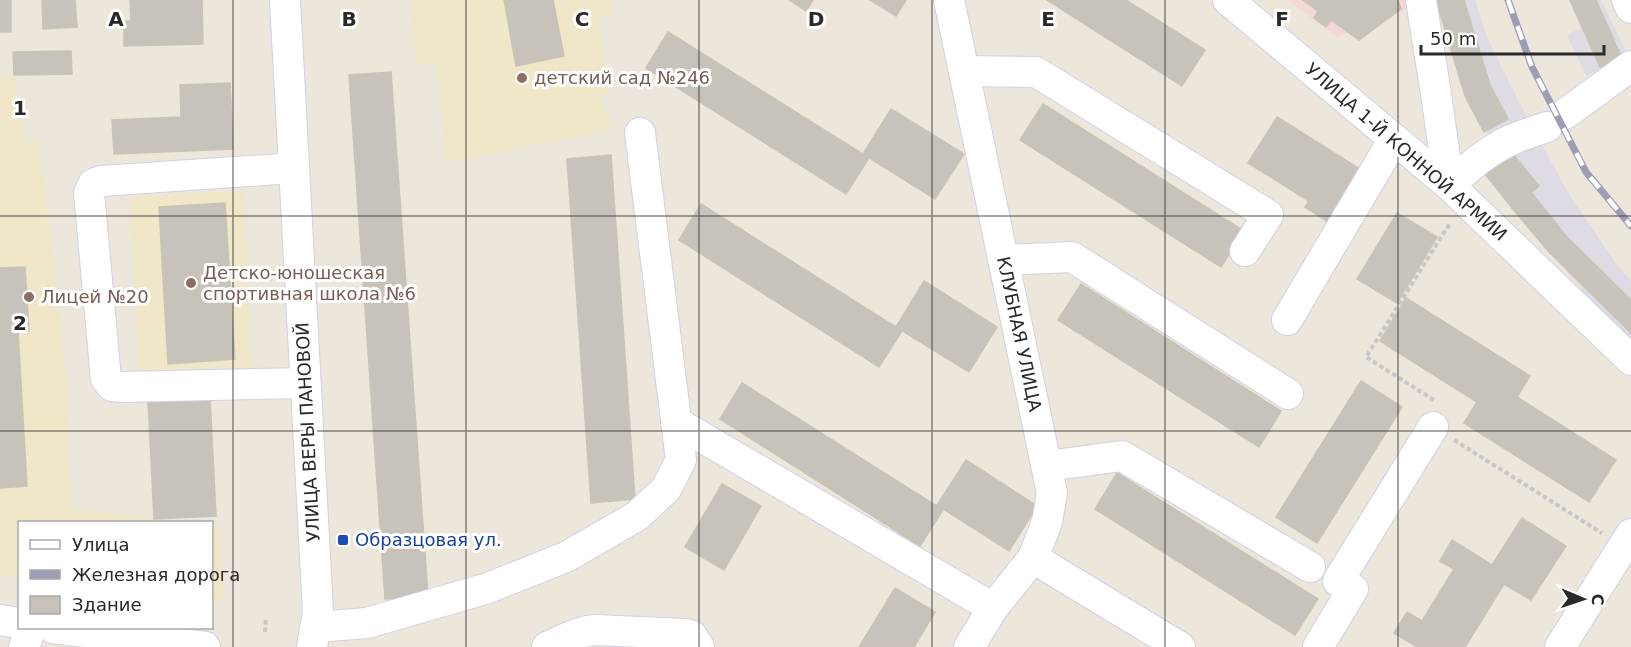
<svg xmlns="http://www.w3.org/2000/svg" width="1631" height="647" font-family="'DejaVu Sans',sans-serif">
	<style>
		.industrial { fill: #dfdbe5 }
		.education { fill: #f0e7c8 }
		.medical { fill: #f5d7d6 }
		.building { fill: #c8c3ba; stroke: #c8c3b4; stroke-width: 1.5 }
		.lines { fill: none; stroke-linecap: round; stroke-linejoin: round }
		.minor-casing { stroke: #cfd1e4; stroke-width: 32 }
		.path { stroke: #c7c7c7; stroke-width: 4; stroke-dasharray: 4.5 3; stroke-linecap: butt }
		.minor { stroke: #fff; stroke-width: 30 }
		.rail-casing { stroke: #9c9eb6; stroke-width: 7 }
		.rail { stroke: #fff; stroke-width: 4.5; stroke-dasharray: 14; stroke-linecap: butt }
		.grid { fill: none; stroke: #292929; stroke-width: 1.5; stroke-opacity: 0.55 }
		.education-dot { fill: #8d6e63; stroke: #fff; stroke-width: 2 }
		.transit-dot { fill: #1a4fb4; stroke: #fff; stroke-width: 2 }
		.labels { text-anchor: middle; stroke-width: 6; stroke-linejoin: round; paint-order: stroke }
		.education-label { font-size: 18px; fill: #785e54; stroke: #fff; text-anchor: start }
		.street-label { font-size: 18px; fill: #292929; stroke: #fff }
		.transit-label { font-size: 18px; fill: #164399; stroke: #fff; text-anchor: start }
		.grid-label { font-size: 20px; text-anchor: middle; font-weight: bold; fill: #292929; stroke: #fff; stroke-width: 6; stroke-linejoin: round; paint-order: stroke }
	</style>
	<rect width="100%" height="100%" fill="#ede6da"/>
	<!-- industrial -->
	<g class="industrial">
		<polygon points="1435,0 1475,0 1488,40 1527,118 1570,196 1617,265 1631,280 1631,341 1583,291 1485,171 1489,136 1458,72"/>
		<polygon points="1569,0 1601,0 1628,55 1586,76 1567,35 1581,28"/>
	</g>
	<!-- education -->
	<g class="education">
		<polygon points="410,0 613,0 615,13 598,17 609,91 599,99 615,129 448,162 436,64 418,65"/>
		<polygon points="14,75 25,142 39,140 67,383 70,508 183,522 20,522 19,577 0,574 0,77"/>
		<polygon points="243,191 252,369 139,375 130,197"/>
		<polygon points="212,526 219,527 225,601 212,600"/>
	</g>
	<!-- medical -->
	<polygon class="medical" points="1288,0 1409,0 1411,7 1337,37"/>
	<!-- building -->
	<g class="building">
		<rect x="0" y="0" width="11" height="32"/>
		<polygon points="42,0 75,0 77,27 43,29"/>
		<polygon points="130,0 202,0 203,44 124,46 124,21 131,21"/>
		<polygon points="504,0 553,0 564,56 516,66"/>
		<polygon points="789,0 813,0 806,11"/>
		<polygon points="870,0 906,0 896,16"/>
		<polygon points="1047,0 1126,0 1205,50 1182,86"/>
		<polygon points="1303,0 1398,0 1401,9 1359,40 1331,20 1326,27 1314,18 1318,11"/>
		<polygon points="1436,0 1464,0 1490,85 1508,119 1484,132 1465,96"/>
		<polygon points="1570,0 1596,0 1622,58 1600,67"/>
		<polygon points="668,32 869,158 846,194 646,68"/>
		<polygon points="71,51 72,74 14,75 13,52"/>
		<polygon points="391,72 428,596 385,599 349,75"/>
		<polygon points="230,83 233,149 114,154 112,120 181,117 180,85"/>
		<polygon points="1043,104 1244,231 1221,267 1020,140"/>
		<polygon points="891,109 964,154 935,199 863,154"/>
		<polygon points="1277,117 1363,171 1330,223 1305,207 1309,201 1248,163"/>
		<polygon points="1512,153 1539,186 1512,208 1486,175"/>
		<polygon points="611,155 635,499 591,503 567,159"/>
		<polygon points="1531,192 1566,236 1631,300 1631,333 1549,252 1512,208"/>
		<polygon points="225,203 235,359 168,364 159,207"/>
		<polygon points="701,204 902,331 879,367 679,240"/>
		<polygon points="1397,213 1437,237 1397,303 1357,279"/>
		<polygon points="25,267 29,331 18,331 27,486 0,488 0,268"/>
		<polygon points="924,281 997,327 969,372 896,327"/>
		<polygon points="1081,284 1281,411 1259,447 1058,320"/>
		<polygon points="1406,298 1530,376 1517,397 1616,460 1589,502 1464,423 1477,402 1380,341"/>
		<polygon points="1361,381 1402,407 1317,543 1276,517"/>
		<polygon points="742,383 943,510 920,546 720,419"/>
		<polygon points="210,397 216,516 154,519 148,400"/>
		<polygon points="966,460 1037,506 1009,551 937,505"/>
		<polygon points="1117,473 1318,599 1295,635 1095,509"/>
		<polygon points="722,484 761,506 724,570 685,547"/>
		<polygon points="1522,518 1566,546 1531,600 1504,584 1465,647 1417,647 1394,633 1407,612 1422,621 1454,569 1440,561 1452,540 1492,565"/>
		<polygon points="895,588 935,612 914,647 859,647"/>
	</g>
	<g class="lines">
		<!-- minor casing -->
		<g class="minor-casing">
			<g id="minor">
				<polyline points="285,0 318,612 312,647"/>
				<polyline points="949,0 1052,493 1047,522 1033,558 993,608 969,647"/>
				<polyline points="1228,0 1449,185 1631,360"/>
				<polyline points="1421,0 1436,94 1449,185"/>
				<polyline points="1627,0 1631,8"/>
				<polyline points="964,71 1036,72 1268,215 1245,251"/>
				<polyline points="1565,114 1631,66"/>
				<polyline points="294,168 101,181 93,184 89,193 106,379 112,386 122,387 305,383"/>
				<path d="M1449,185C1468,168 1487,151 1511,140C1522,135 1535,131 1547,127"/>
				<polyline points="1004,260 1072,257 1288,394"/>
				<polyline points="1287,320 1394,139"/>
				<polyline points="676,422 993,608"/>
				<polyline points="1047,466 1122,456 1310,567"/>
				<polyline points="1033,558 1180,647"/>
				<polyline points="0,620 20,623"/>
				<polyline points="316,627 367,623 488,588 566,557 637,516 666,489 681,460 640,133"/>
				<polyline points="53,628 205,647"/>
				<polyline points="24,647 31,628"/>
				<path d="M547,647C563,640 578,631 596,630L685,634L692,636L699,647"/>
				<polyline points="1318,647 1353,589 1338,581 1433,427"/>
				<polyline points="1560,647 1631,534"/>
			</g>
		</g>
		<!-- path -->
		<g class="path">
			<polyline points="1434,400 1366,357 1450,223"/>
			<polyline points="1454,440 1602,533"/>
			<polyline points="265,632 266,618"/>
		</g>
		<!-- minor -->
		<use href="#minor" class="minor"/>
		<!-- rail casing -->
		<g class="rail-casing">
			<polyline id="rail" points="1508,0 1532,67 1586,172 1631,226"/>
		</g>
		<!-- rail -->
		<use href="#rail" class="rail"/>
	</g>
	<!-- grid -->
	<path class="grid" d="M233,0V647M466,0V647M699,0V647M932,0V647M1165,0V647M1398,0V647M0,216H1631M0,431H1631"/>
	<!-- markers -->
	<g class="education-dot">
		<circle cx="522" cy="78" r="6"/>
		<circle cx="191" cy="283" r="6"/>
		<circle cx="29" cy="297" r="6"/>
	</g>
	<rect class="transit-dot" x="337" y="534" width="12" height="12" rx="3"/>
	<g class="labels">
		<!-- education labels -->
		<g class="education-label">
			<text x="534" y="84">детский сад №246</text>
			<text x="203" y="279">Детско-юношеская<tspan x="203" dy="21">спортивная школа №6</tspan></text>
			<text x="41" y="303">Лицей №20</text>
		</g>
		<!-- street labels -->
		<g class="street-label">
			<text transform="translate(1406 152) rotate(41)" y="6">УЛИЦА 1-Й КОННОЙ АРМИИ</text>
			<text transform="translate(1019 334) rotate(78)" y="6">КЛУБНАЯ УЛИЦА</text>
			<text transform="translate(308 432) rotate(-93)" y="6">УЛИЦА ВЕРЫ ПАНОВОЙ</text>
		</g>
		<!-- transit labels -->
		<g class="transit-label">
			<text x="355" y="546">Образцовая ул.</text>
		</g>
	</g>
	<g class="grid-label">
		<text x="116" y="26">A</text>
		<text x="349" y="26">B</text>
		<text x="582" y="26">C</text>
		<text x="816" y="26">D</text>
		<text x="1048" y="26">E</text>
		<text x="1282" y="26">F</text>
		<text x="20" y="115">1</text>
		<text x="20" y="330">2</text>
	</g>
	<!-- legend -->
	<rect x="18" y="521" width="195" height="108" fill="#ffffff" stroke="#a9a9a9" stroke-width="1.5"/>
	<rect x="30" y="540" width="30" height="9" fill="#ffffff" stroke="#a9a9a9" stroke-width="1.5"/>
	<text x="72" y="551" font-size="18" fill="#292929">Улица</text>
	<rect x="30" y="570" width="30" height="9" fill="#9c9eb6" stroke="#a9a9a9" stroke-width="1.5"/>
	<text x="72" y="581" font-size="18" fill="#292929">Железная дорога</text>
	<rect x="30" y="596" width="30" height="18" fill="#c8c3ba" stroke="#a9a9a9" stroke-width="1.5"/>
	<text x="72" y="611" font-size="18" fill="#292929">Здание</text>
	<!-- north arrow -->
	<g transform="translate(1583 599) rotate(92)" stroke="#ffffff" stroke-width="4.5" paint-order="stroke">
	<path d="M0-4.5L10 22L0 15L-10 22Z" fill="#292929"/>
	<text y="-9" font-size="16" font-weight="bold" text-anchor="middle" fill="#292929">С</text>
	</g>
	<!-- scale -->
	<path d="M1421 45v9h183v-9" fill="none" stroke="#292929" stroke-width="3"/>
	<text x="1430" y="45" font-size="18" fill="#292929" stroke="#ffffff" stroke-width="4.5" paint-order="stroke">50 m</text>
</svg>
